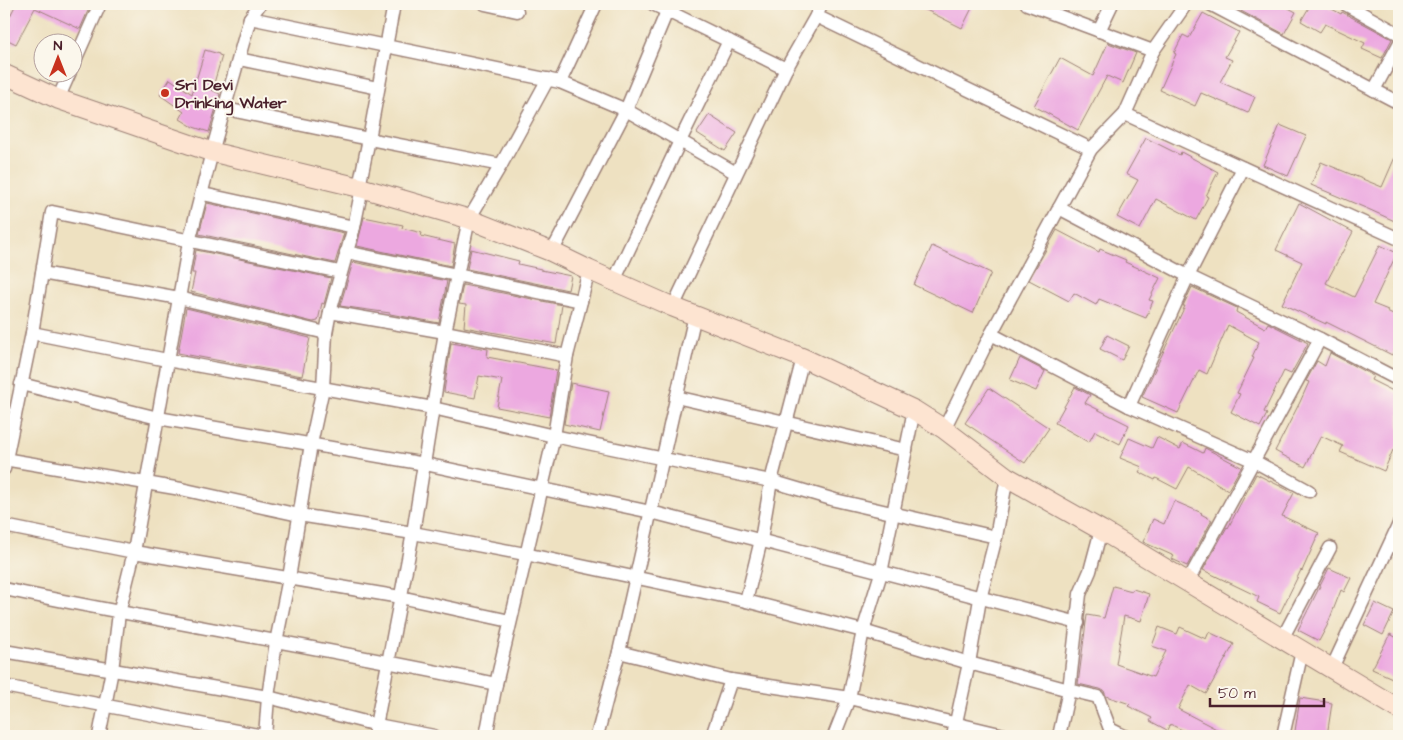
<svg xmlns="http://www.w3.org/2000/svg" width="1403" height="740" font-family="'Architects Daughter',sans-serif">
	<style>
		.building { fill: #eca8e0 }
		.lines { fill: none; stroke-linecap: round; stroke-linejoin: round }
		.street-casing { stroke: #9c8076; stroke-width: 15 }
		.secondary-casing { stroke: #9c8076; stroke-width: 21 }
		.street { stroke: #fff; stroke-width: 12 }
		.secondary { stroke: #fde4d1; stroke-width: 19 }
		.poi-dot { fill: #c8321e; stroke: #fbf7ec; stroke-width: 2 }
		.labels { text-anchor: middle; stroke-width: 4; stroke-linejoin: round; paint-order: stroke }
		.poi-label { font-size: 16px; font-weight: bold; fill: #4a1f2b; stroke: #fbf7ec; text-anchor: start }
	</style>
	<rect width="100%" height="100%" fill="#fbf7ec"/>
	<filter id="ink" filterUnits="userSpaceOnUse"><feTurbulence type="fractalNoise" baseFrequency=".02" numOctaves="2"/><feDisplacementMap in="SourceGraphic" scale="10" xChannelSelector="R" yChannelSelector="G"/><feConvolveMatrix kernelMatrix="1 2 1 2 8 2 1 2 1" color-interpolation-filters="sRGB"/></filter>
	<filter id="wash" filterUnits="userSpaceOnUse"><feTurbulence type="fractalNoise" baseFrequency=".0096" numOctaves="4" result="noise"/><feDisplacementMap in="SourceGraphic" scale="20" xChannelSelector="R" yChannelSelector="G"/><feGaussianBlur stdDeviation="1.12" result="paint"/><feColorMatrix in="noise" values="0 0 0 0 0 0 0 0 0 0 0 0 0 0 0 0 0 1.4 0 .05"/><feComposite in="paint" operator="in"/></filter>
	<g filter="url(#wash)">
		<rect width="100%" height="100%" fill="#eee1c1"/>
		<g id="blocks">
			<!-- building -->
			<g class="building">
				<polygon points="16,4 91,4 80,29 35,8 16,44 4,38 4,28"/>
				<polygon points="914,4 974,4 962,28"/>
				<polygon points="1244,4 1281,4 1296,12 1284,34 1241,11"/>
				<polygon points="1311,4 1323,4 1341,14 1342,12 1392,39 1382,58 1362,49 1365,43 1325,24 1320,32 1301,21"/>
				<polygon points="1203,13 1239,32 1225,57 1232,60 1220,82 1255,97 1248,113 1201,93 1195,106 1160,90 1176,54 1174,53 1183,35 1189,38"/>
				<polygon points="1108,43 1136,53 1123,83 1107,76 1078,130 1034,106 1060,58 1093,76"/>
				<polygon points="205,50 219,54 219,55 222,56 212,90 220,94 209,132 193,127 180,119 184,112 160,95 170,79 192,94"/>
				<polygon points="709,115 737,133 725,151 697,133"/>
				<polygon points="1280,125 1306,136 1288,176 1263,165"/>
				<polygon points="1146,138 1180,155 1181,152 1218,172 1206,196 1208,197 1196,220 1156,199 1140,229 1117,217 1138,180 1126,174"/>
				<polygon points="1399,148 1399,223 1368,209 1311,185 1321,162 1382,187"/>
				<polygon points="207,203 344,233 335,263 199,234"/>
				<polygon points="1299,203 1353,232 1326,283 1354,297 1380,245 1397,253 1373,304 1388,310 1387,312 1399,318 1399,341 1392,355 1326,322 1326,324 1282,304 1302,262 1276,250"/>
				<polygon points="364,217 403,225 402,228 422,233 421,236 455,244 451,266 357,246"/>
				<polygon points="1057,230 1099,252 1100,249 1126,260 1125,262 1160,278 1149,300 1153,301 1146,318 1099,299 1096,305 1074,293 1069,301 1029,280"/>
				<polygon points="932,246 991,273 973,313 914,285"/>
				<polygon points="471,249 519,261 518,264 541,269 541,270 571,276 568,290 467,269"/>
				<polygon points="196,250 331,278 324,304 322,303 318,321 313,322 191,292 195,273 192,273"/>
				<polygon points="353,262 447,281 439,323 390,314 390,313 340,306"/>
				<polygon points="463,285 562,305 556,344 464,327 466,305 459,304"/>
				<polygon points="1192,287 1237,308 1236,312 1265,328 1268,323 1308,343 1291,374 1284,371 1264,412 1267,414 1260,427 1231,412 1240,394 1237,393 1254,358 1252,357 1259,342 1228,325 1207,374 1199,370 1178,413 1142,397 1185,306 1183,306"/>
				<polygon points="186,308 310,338 302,376 178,353"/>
				<polygon points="1107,335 1129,346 1122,360 1100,349"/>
				<polygon points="451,343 488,349 487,357 556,370 549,417 497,407 502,380 479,376 475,398 444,392"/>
				<polygon points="1330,353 1373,376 1371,380 1399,394 1399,440 1395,451 1393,450 1384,471 1340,452 1343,446 1321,436 1305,467 1275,451 1300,402 1309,382 1306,381 1317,361 1325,366"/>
				<polygon points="1020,358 1045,371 1036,391 1010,380"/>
				<polygon points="571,383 609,391 600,432 564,424"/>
				<polygon points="1075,387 1090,395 1085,403 1129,425 1120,444 1095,431 1089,442 1055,423"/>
				<polygon points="989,388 1049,428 1025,463 965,423"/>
				<polygon points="1157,437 1180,449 1183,443 1203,453 1205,448 1241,467 1228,490 1189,467 1177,489 1156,478 1155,480 1139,472 1142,467 1120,458 1129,438 1152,448"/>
				<polygon points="1256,474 1294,493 1282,516 1319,533 1302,571 1301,570 1280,613 1257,602 1259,597 1203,570 1227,527 1228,528"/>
				<polygon points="1174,501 1202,513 1201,514 1212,520 1187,566 1172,559 1174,556 1143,542 1153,519 1164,524"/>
				<polygon points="1329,568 1351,578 1344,592 1341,590 1327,626 1319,641 1298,630"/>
				<polygon points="1113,586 1132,591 1133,589 1149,594 1141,621 1124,616 1116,664 1153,677 1166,651 1152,646 1159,627 1177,634 1180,627 1206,639 1209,632 1234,644 1206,694 1190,685 1178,709 1230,736 1194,736 1170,724 1167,730 1150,721 1152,718 1128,706 1130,704 1106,696 1104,691 1100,689 1078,684 1087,615 1104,618"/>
				<polygon points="1375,603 1394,612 1383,635 1364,625"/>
				<polygon points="1390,634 1399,639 1399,681 1372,669"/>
				<polygon points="1300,698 1332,703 1327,736 1296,736 1296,732 1295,731"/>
			</g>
		</g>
	</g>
	<g filter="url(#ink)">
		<use href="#blocks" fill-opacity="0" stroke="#9c8076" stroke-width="1"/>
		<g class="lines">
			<!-- street casing -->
			<g class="street-casing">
				<g id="street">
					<polyline points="485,4 517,11"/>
					<polyline points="653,4 786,69 816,16 1091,149"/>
					<polyline points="1027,4 1153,51"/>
					<polyline points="1210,4 1399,103"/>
					<polyline points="1345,4 1399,34"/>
					<polyline points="816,16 822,4"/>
					<polyline points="250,18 560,82 626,110 736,173"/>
					<polyline points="1099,31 1112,4"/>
					<polyline points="239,59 378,88"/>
					<polyline points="72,67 100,4"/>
					<polyline points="560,82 596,4"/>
					<polyline points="1374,90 1399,44"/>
					<polyline points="58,99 70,72"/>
					<polyline points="226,109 369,139 501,165"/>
					<polyline points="1125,114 1399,239"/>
					<polyline points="1243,168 1188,276 1320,339"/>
					<polyline points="359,187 369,139 394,4"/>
					<polyline points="203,194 354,227"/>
					<polyline points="1059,208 1188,276 1129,406"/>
					<polyline points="346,252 581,301"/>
					<polyline points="552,252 626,110 670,4"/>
					<polyline points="42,273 179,298 326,333"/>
					<polyline points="614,281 680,141 729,41"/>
					<polyline points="673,307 786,69"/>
					<polyline points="330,312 445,332 567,356"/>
					<polyline points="32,333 167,360 433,408 554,436 771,481 835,500 996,537"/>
					<polyline points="991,334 1129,406 1254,461 1309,491"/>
					<polyline points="21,384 158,418 425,464 651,512 1078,623"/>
					<polyline points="676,397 906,450"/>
					<polyline points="944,429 991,334 1091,149 1125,114 1153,51 1186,4"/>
					<polyline points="4,459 181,489 299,515 413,533 525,554 746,601 863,631 969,663 1069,690 1080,594 1090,571 1101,530"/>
					<polyline points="4,469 32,333 52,212 340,272"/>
					<polyline points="4,526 134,552 400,597 510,621"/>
					<polyline points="1187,583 1320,339 1399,380"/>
					<path d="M4,589C167,623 332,649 496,684L554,436L567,356L589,270"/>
					<polyline points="746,601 761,540 771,481 803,358"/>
					<polyline points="1282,639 1330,548"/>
					<polyline points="4,651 268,697 377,725 434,736"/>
					<polyline points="619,652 731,680 849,698 863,631 881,573 914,410"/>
					<polyline points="1332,668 1399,524"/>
					<polyline points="4,686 263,736"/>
					<polyline points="99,736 112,670 119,613 134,552 189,242 212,152 250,18 260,4"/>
					<polyline points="265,736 268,697 276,642 289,578 311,444 323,388 326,333 330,312 354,227 362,188"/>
					<polyline points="374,736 413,533 445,332 469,219 501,165 548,79"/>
					<polyline points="486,736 496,684"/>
					<polyline points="597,736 619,652 695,315"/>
					<polyline points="712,736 731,680"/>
					<polyline points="834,736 849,698 1008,736"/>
					<polyline points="953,736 969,663 980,599 996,537 1007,477"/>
					<polyline points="1059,736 1069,690 1098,697 1110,729 1124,736"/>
					<polyline points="1283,736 1302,651"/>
				</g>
			</g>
			<!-- secondary casing -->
			<g class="secondary-casing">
				<polyline id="secondary" points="4,74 58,99 212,152 362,188 469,219 552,252 589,270 673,307 803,358 914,410 944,429 1007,477 1101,530 1399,709"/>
			</g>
			<!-- street -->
			<use href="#street" class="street"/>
			<!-- secondary -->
			<use href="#secondary" class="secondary"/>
		</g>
	</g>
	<!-- markers -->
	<circle class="poi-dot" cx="165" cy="93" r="5"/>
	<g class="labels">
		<!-- poi labels -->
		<g class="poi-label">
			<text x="175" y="90">Sri Devi<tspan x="175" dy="18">Drinking Water</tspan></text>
		</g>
	</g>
	<!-- margin -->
	<rect width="1403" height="740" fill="none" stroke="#fbf7ec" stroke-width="20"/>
	<!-- north arrow -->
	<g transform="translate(58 58)"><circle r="24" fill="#fbf7ec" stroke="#b4a19f"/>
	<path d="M0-4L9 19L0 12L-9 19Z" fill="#c8321e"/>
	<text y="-8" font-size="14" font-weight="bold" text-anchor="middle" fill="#4a1f2b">N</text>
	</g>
	<!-- scale -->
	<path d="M1210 698v8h114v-8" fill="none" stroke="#4a1f2b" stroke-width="2.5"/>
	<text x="1218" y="698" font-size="15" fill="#4a1f2b" stroke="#fbf7ec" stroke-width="4" paint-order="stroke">50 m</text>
</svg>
